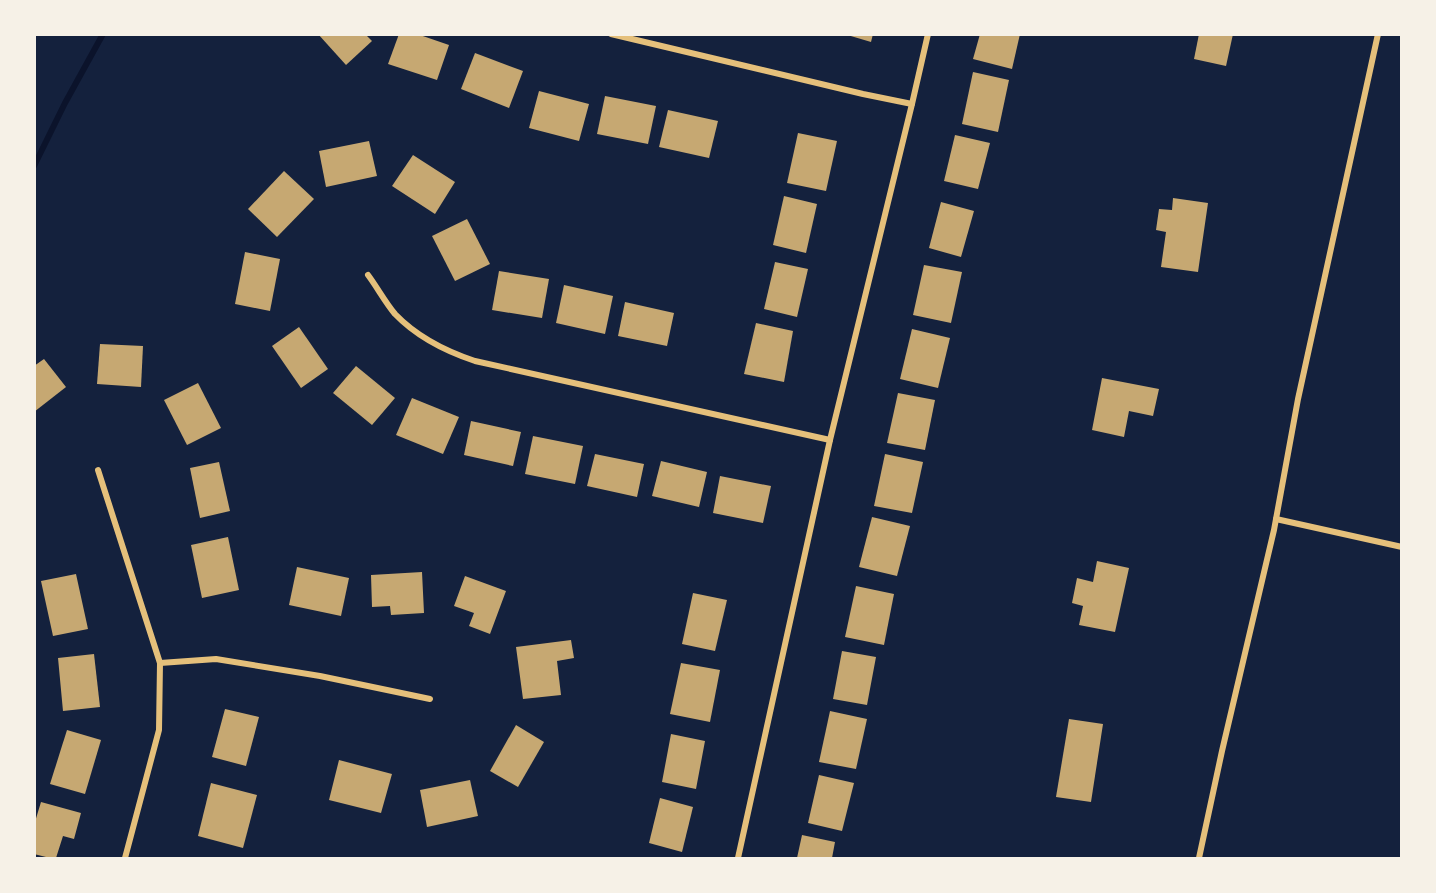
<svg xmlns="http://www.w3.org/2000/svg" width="1436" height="893" font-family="'Nunito Sans',sans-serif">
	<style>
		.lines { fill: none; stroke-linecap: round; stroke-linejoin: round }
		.stream { stroke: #0b132b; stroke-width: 6 }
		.building { fill: #c6a872 }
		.minor { stroke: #e5c07b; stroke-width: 6 }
	</style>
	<rect width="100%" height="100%" fill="#14213d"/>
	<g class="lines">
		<!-- stream -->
		<polyline class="stream" points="34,166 65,103 103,34"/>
	</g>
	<!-- building -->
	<g class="building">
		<polygon points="318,34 365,34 372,41 346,65"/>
		<polygon points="399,34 417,34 449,45 437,80 388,64"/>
		<polygon points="844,34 873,34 871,42"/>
		<polygon points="980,34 1020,34 1012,69 973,59"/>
		<polygon points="1199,34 1233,34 1226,66 1194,59"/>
		<polygon points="475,53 523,71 509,108 461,89"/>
		<polygon points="973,72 1009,80 998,132 962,124"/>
		<polygon points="539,91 589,104 579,141 529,128"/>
		<polygon points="605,96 656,106 648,144 597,134"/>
		<polygon points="668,110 718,121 709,158 659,147"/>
		<polygon points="798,133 837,141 826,191 787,183"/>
		<polygon points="955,135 990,143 978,189 944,181"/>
		<polygon points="369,141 377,176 326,187 319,151"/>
		<polygon points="413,155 455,182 435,214 392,186"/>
		<polygon points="284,171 314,199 277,237 248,209"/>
		<polygon points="784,196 817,204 806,253 773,245"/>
		<polygon points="1173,198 1208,203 1198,272 1161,267 1166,232 1156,230 1159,209 1172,210"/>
		<polygon points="941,202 974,211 961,257 929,248"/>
		<polygon points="467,219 490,264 455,281 432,236"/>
		<polygon points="245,252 280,259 270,311 235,304"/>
		<polygon points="775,262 808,269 797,317 764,309"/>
		<polygon points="924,265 962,272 951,323 913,315"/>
		<polygon points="499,271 549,279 542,318 492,310"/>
		<polygon points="564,285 613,296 605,334 556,323"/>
		<polygon points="625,302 674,313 667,346 618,336"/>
		<polygon points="756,323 793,331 784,382 744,374"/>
		<polygon points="299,327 328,369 301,388 272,346"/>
		<polygon points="912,329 950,338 938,388 900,379"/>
		<polygon points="100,344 143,346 141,387 97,384"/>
		<polygon points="44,359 66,387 34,412 34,366"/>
		<polygon points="356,366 395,398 372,425 333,393"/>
		<polygon points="1102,378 1159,389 1153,416 1129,411 1124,437 1092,430"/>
		<polygon points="198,383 221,428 187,445 164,400"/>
		<polygon points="898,393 935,400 925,450 887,443"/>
		<polygon points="412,398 459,417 443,454 396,435"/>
		<polygon points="471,421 521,432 513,466 464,455"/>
		<polygon points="533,436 583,446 575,484 525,474"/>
		<polygon points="595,454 644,464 637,497 587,486"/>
		<polygon points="885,454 923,462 912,513 874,506"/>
		<polygon points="661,461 707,472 699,507 652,496"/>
		<polygon points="219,462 230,511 200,518 190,468"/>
		<polygon points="720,476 771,486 763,523 713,513"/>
		<polygon points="872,517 910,526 897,576 859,567"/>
		<polygon points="228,537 239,590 202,598 191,545"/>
		<polygon points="1097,561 1129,568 1115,632 1079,625 1083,606 1072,603 1077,578 1093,582"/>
		<polygon points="297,567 349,578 341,616 289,605"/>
		<polygon points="422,572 424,613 391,615 390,606 372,607 371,575"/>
		<polygon points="76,574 88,629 53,636 41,581"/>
		<polygon points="465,576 506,591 490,634 469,626 474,613 454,606"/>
		<polygon points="856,586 894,594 884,645 845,637"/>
		<polygon points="693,593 727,600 715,651 682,644"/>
		<polygon points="571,640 574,658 557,661 561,695 523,699 516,647"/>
		<polygon points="842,651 876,657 867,705 833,699"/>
		<polygon points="94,654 100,707 63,711 58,658"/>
		<polygon points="681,663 720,670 710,722 670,714"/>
		<polygon points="225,709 259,717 246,766 212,757"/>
		<polygon points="830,711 867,719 856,769 819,762"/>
		<polygon points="1069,719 1103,724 1091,802 1056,797"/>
		<polygon points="516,725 544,742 518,787 490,771"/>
		<polygon points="67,730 101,740 85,794 50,784"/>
		<polygon points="671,734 705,741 696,789 662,782"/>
		<polygon points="339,760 392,774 381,813 329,800"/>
		<polygon points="819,775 854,783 842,831 808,823"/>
		<polygon points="470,780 478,816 427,827 420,790"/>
		<polygon points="211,783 257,795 243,848 198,836"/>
		<polygon points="660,798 693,807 682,852 649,843"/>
		<polygon points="41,802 81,813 74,839 63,836 56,858 50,858 34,854 34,825"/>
		<polygon points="802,835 835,842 832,858 797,858"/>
	</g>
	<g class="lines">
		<!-- minor -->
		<g class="minor">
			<polyline points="611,34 863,94 912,104"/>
			<path d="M368,275C377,287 385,302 395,314C417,337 445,351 475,361L830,440"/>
			<polyline points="98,470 160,663 159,730 125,858"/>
			<polyline points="1276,519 1402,547"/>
			<polyline points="160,663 216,659 320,676 430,699"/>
			<polyline points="738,858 830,440 912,104 928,34"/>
			<polyline points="1199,858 1222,751 1274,530 1298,399 1378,34"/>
		</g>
	</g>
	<!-- border -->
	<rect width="1436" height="893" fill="none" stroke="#f6f1e7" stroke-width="72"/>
</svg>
